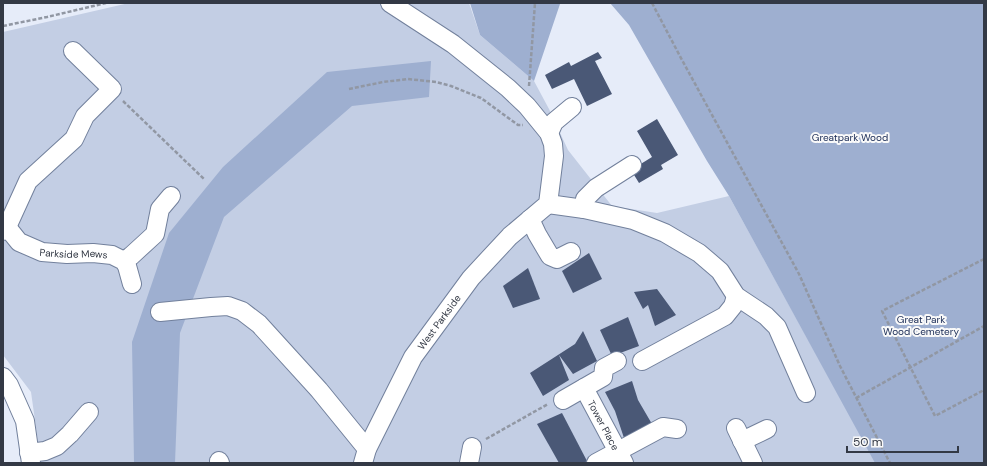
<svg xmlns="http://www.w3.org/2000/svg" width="987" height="466" font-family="'DM Sans',sans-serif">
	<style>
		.green { fill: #c3cee4 }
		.forest { fill: #9eafd0 }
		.building { fill: #4a5876 }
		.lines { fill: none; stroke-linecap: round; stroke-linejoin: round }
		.minor-casing { stroke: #72809c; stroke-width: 20 }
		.path { stroke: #9197a3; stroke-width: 2.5; stroke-dasharray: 4 2; stroke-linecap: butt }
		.minor { stroke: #fff; stroke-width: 18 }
		.labels { text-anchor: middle; stroke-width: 4; stroke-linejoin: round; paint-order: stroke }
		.park-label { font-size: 10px; fill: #162853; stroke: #f9f9f9 }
		.street-label { font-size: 10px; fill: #333945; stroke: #f9f9f9 }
	</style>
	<rect width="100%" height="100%" fill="#e6ecf9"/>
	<!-- green -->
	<polygon class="green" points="129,3 469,3 480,35 534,81 549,109 568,150 612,206 657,213 729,196 876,463 41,463 31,392 3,355 3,32"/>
	<!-- forest -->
	<g class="forest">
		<polygon points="470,3 561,3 560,4 534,81 480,35"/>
		<polygon points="610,3 984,3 984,463 875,463 729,196 707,161 629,25"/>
		<polygon points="431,61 429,97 352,106 224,217 180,333 175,463 134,463 132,342 169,233 223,167 327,72"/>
	</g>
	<!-- building -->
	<g class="building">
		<polygon points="598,52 602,58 595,61 612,94 587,106 574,79 552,89 545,75 569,62 571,66"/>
		<polygon points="657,119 678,155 661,165 663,169 639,183 631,170 652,157 637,131"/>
		<polygon points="589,253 602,279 573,293 562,271"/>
		<polygon points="528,268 540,299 513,308 503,286"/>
		<polygon points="657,289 676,315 655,326 648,305 643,309 634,292"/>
		<polygon points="628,317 639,346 612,356 600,330"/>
		<polygon points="583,331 597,361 573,374 559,355 569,380 543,396 530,373 575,344"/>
		<polygon points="632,381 638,400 652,424 625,441 615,411 605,392"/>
		<polygon points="562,413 587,461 584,463 559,463 537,424"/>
	</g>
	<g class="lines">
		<!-- minor casing -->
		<g class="minor-casing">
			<g id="minor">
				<polyline points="549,133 554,122 572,107"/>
				<polyline points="548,204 584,209 633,220 665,233 699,253 720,271 736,296 766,316 777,327 806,393"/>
				<polyline points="584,209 585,199 596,188 632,165"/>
				<polyline points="530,219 537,234 550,256 557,259 571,252"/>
				<path id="s1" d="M7,227L19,242L42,252L67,254L93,253L112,255L124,261L127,266L132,284"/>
				<polyline points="3,231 7,227 28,181 74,139 85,116 112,89 73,51"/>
				<polyline points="124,261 131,256 155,234 160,209 171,196"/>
				<polyline points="160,312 211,307 228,306 242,311 259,324 319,390 367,449"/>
				<polyline points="642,361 725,316 733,306 736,296"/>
				<polyline points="3,377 9,385 25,421 31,463"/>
				<path id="s2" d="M584,388L624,463"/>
				<polyline points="563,400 603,377 604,368 617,361"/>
				<polyline points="736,428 753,463"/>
				<polyline points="742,441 767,429"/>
				<polyline points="29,453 45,451 57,446 70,434 89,412"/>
				<polyline points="219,461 220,463"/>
				<path id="s3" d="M363,463L367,449L413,357L471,278L510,236L548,204L554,156L553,144L549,133L527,106L508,88L453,44L390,3"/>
				<polyline points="469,463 472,447"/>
				<polyline points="596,463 663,427 677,429"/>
			</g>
		</g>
		<!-- path -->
		<g class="path">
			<polyline points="652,3 682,60 799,274 840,366 890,463"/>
			<polyline points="3,26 47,17 106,3"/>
			<polyline points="529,86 535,3"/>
			<polyline points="349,89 383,82 408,79 436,82 451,86 481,98 518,125 523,125"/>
			<polyline points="123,101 205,180"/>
			<polyline points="984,259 882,311 935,416 984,390"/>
			<polyline points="856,398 984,326"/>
			<polyline points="486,439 548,404"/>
		</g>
		<!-- minor -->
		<use href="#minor" class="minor"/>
	</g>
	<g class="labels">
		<!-- park labels -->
		<g class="park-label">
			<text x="850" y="141">Greatpark Wood</text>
			<text x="921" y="323">Great Park<tspan x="921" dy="12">Wood Cemetery</tspan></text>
		</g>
		<!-- street labels -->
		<g class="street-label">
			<text dy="4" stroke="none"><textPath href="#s1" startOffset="76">Parkside Mews</textPath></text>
			<text dy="4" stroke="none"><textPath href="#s3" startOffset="161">West Parkside</textPath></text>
			<text dy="4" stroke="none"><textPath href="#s2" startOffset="42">Tower Place</textPath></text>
		</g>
	</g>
	<!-- border -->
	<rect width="987" height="466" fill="none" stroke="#333945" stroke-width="8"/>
	<!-- scale -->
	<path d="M847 446v6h111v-6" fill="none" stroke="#333945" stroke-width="2"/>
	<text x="853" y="446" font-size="12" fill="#333945" stroke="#f9f9f9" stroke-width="3" paint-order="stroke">50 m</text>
</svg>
